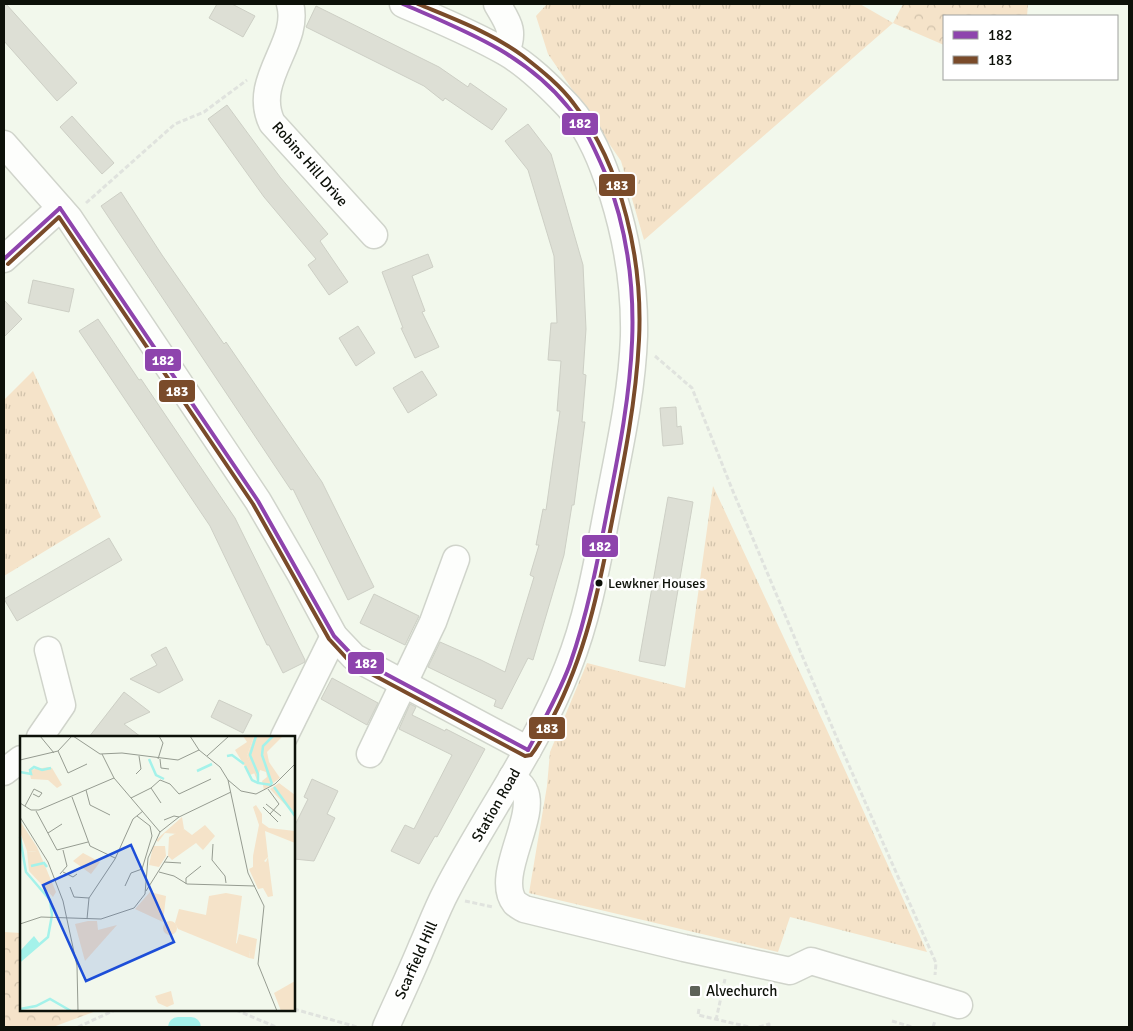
<svg xmlns="http://www.w3.org/2000/svg" width="1133" height="1031" font-family="Signika,sans-serif">
	<style>
		.grass { fill: url(#grass-tufts) }
		.forest { fill: url(#forest-crowns) }
		.lines { fill: none; stroke-linecap: round; stroke-linejoin: round }
		.canal { stroke: #a4f2ea; stroke-width: 20 }
		.building { fill: #dddfd5; stroke: #cdcfc5 }
		.minor-casing { stroke: #d0d4cb; stroke-width: 29 }
		.path { stroke: #e0e3de; stroke-width: 3; stroke-dasharray: 5 2.5; stroke-linecap: butt }
		.minor { stroke: #fdfefc; stroke-width: 26 }
		.bus-1-casing { stroke: #fff; stroke-width: 8 }
		.bus-2-casing { stroke: #fff; stroke-width: 8 }
		.bus-1 { stroke: #8e44ad; stroke-width: 4 }
		.bus-2 { stroke: #7a4b2a; stroke-width: 4 }
		.bus-dot { fill: #0d1109; stroke: #fff; stroke-width: 2 }
		.poi-dot { fill: #5d6258; stroke: #fff; stroke-width: 2 }
		.labels { text-anchor: middle; stroke-width: 5; stroke-linejoin: round; paint-order: stroke }
		.bus-label { font-size: 14px; fill: #0d1109; stroke: #fff; text-anchor: start }
		.street-label { font-size: 15px; fill: #0d1109; stroke: #fff }
		.poi-label { font-size: 15px; fill: #0d1109; stroke: #fff; text-anchor: start }
		.inset-river { fill: none; stroke: #a4f2ea; stroke-width: 2.5 }
		.inset-road { fill: none; stroke: #969c91; stroke-width: 1 }
		.view { fill: #1d4ed8; fill-opacity: 0.15; stroke: #1d4ed8; stroke-width: 2.5 }
		.inset-edge { fill: none; stroke: #0d1109; stroke-width: 2.5 }
		.line-badge { stroke: #fff; stroke-width: 2 }
		.badge-label { font-size: 14px; text-anchor: middle; font-weight: bold; fill: #fff }
	</style>
	<defs>
		<pattern id="grass-tufts" width="24" height="20" patternUnits="userSpaceOnUse" patternTransform="scale(1.25)"><rect width="24" height="20" fill="#f5e3c9"/><path d="M3 7l-1-3M5 7V3M7 7l1-3M15 17l-1-3M17 17v-4M19 17l1-3" fill="none" stroke="#d1c2ab"/></pattern>
		<pattern id="forest-crowns" width="20" height="18" patternUnits="userSpaceOnUse" patternTransform="scale(1.25)"><rect width="20" height="18" fill="#f5e3c9"/><path d="M2 6a3 3 0 1 1 6 0M12 15a3 3 0 1 1 6 0" fill="none" stroke="#d1c2ab"/></pattern>
	</defs>
	<rect width="100%" height="100%" fill="#f2f8ec"/>
	<!-- grass -->
	<g class="grass">
		<polygon points="547,4 860,4 893,23 644,240 621,161 548,54 536,16"/>
		<polygon points="33,371 101,517 4,576 4,400"/>
		<polygon points="713,486 826,728 927,952 790,917 778,952 529,893 547,786 550,752 587,663 685,688"/>
	</g>
	<!-- forest -->
	<g class="forest">
		<polygon points="903,4 1028,4 1027,16 944,16 944,45 893,23"/>
		<polygon points="4,932 21,933 21,1010 99,1010 53,1027 4,1027"/>
	</g>
	<g class="lines">
		<!-- canal -->
		<polyline class="canal" points="178,1027 191,1027"/>
	</g>
	<!-- building -->
	<g class="building">
		<polygon points="4,4 6,4 77,83 57,101 4,41"/>
		<polygon points="217,4 232,4 255,16 243,37 209,18"/>
		<polygon points="316,6 439,67 468,87 470,83 507,109 492,130 445,98 443,101 424,86 306,27"/>
		<polygon points="227,105 280,177 328,234 320,241 348,282 329,295 308,265 316,259 264,197 208,119"/>
		<polygon points="72,116 114,163 102,174 60,127"/>
		<polygon points="528,124 551,154 583,265 586,329 583,374 586,375 582,422 585,422 574,505 572,505 564,555 533,660 528,658 502,709 494,706 496,700 428,667 440,642 481,660 505,672 534,577 530,575 539,545 536,545 543,509 546,510 560,411 557,411 561,361 548,360 551,323 557,323 554,256 528,170 505,141"/>
		<polygon points="121,192 162,255 224,344 226,342 322,482 374,587 348,600 293,489 291,490 101,206"/>
		<polygon points="428,254 433,267 412,276 425,311 422,312 439,347 415,358 401,328 403,328 382,272"/>
		<polygon points="33,280 74,289 69,312 28,303"/>
		<polygon points="4,300 22,319 4,337"/>
		<polygon points="98,319 139,380 141,379 235,518 305,660 305,662 283,673 269,645 267,645 210,526 79,331"/>
		<polygon points="358,326 375,353 356,366 339,338"/>
		<polygon points="422,371 437,395 408,413 393,388"/>
		<polygon points="676,407 677,427 681,426 683,444 663,446 660,408"/>
		<polygon points="668,497 693,502 665,666 639,661"/>
		<polygon points="109,538 122,560 17,621 4,599"/>
		<polygon points="374,594 419,616 405,645 360,623"/>
		<polygon points="166,647 183,680 159,693 130,679 157,665 151,655"/>
		<polygon points="332,678 378,703 367,725 321,699"/>
		<polygon points="124,692 150,712 124,724 141,737 89,737"/>
		<polygon points="219,700 252,715 243,733 211,717"/>
		<polygon points="410,704 416,707 412,715 445,731 446,729 485,749 437,837 435,836 419,864 391,851 405,825 414,829 452,755 399,729"/>
		<polygon points="312,779 338,791 327,814 335,818 314,861 294,859 294,827 308,799 304,797"/>
	</g>
	<g class="lines">
		<!-- minor casing -->
		<g class="minor-casing">
			<g id="minor">
				<path d="M290,4C301,43 251,80 272,123L374,235"/>
				<path d="M497,4C508,23 515,30 506,52"/>
				<polyline points="4,144 69,218 258,501 301,575 334,636 354,657 528,750"/>
				<polyline points="4,259 60,208"/>
				<polyline points="40,737 62,705 48,650"/>
				<polyline points="284,737 334,636"/>
				<polyline points="370,754 433,622 456,559"/>
				<polyline points="4,772 21,759"/>
				<path d="M512,777C517,781 523,786 525,792C536,819 494,877 515,903C517,905 521,907 524,909L684,948L790,971L811,961L959,1005"/>
				<path d="M386,1027C398,1000 411,973 422,946C430,928 437,909 446,892C485,816 537,747 568,667C588,617 597,564 607,512C618,454 632,395 634,336C635,288 627,240 613,195C603,164 590,130 568,106C549,86 528,65 505,52C472,33 437,19 403,4"/>
			</g>
		</g>
		<!-- path -->
		<g class="path">
			<polyline points="86,203 175,124 204,112 247,80"/>
			<polyline points="655,356 692,388 732,489 836,736 936,963 935,975"/>
			<polyline points="465,901 493,907"/>
			<polyline points="294,1009 357,1027"/>
			<polyline points="699,1009 698,1015 749,1027"/>
			<polyline points="236,1010 276,1027"/>
			<polyline points="716,1020 725,979"/>
			<polyline points="892,1021 912,1027"/>
			<polyline points="78,1027 115,1010"/>
			<polyline points="759,1027 769,1024 769,1027"/>
			<polyline points="933,1027 935,1021"/>
		</g>
		<!-- minor -->
		<use href="#minor" class="minor"/>
		<!-- bus-1 casing -->
		<g class="bus-1-casing">
			<g id="bus-1">
				<path d="M403,4C465,31 524,53 568,107C585,126 596,152 606,175C650,288 631,392 608,507C598,559 588,613 570,664C559,694 543,722 528,750"/>
				<polyline points="60,208 258,501 334,636 354,657 528,750"/>
				<polyline points="4,259 60,208"/>
			</g>
		</g>
		<!-- bus-2 casing -->
		<g class="bus-2-casing">
			<path id="bus-2" d="M8,264L59,217L253,504L329,639L351,663L525,756L531,755C540,744 546,730 553,717C585,656 599,589 612,521C624,461 636,401 639,340C643,262 623,167 574,104C561,86 541,70 523,56C492,33 454,19 418,4"/>
		</g>
		<!-- bus-1 -->
		<use href="#bus-1" class="bus-1"/>
		<!-- bus-2 -->
		<use href="#bus-2" class="bus-2"/>
	</g>
	<!-- markers -->
	<circle class="bus-dot" cx="599" cy="583" r="4.5"/>
	<rect class="poi-dot" x="689" y="985" width="12" height="12" rx="2.5"/>
	<g class="labels">
		<!-- bus labels -->
		<g class="bus-label">
			<text x="608" y="588">Lewkner Houses</text>
		</g>
		<!-- street labels -->
		<g class="street-label">
			<text transform="translate(310 164) rotate(49)" y="5">Robins Hill Drive</text>
			<text transform="translate(496 805) rotate(-60)" y="5">Station Road</text>
			<text transform="translate(416 960) rotate(-66)" y="5">Scarfield Hill</text>
		</g>
		<!-- poi labels -->
		<g class="poi-label">
			<text x="706" y="996">Alvechurch</text>
		</g>
	</g>
	<!-- overview -->
	<g transform="translate(20 736)">
		<rect width="275" height="275" fill="#f2f8ec"/>
		<path d="M223,0H234L227,20L235,37L230,39L215,14L227,6ZM29,31L32,32L42,49L37,52L28,44L11,43L9,34ZM0,85L17,111V116L7,115L0,96ZM63,117L80,126L71,138L53,125ZM233,120L246,126L248,121L253,160L248,161L243,152L238,153L229,133L233,131ZM130,156L146,160L143,186L115,173ZM206,157L222,160L216,207L230,216L229,222L158,193L155,187L159,173L186,179L189,160ZM68,185H77L78,194L97,189L65,225L55,188Z" fill="#f5e3c9"/>
		<path d="M234,0H263L247,16L249,26L260,42L244,54L242,45L247,41L246,36L240,34L237,44L227,20ZM259,47L275,59V79L250,53ZM236,69L242,78V87L249,92L275,95V107L245,95L248,121L239,130L233,120L239,89L233,71ZM162,81L164,93L158,98L145,97L138,106L136,104ZM17,111L36,156L33,161L9,135L7,115L16,116ZM143 192a7 7 0 1 1 14 0a7 7 0 1 1-14 0ZM219,198L237,203L234,223L229,222L230,216L216,211ZM151,255L154,268L147,271L138,267L135,260Z" fill="#f5e3c9"/>
		<path d="M185,89L195,100L183,114L176,107L152,124L148,120L149,101L164,93L172,99ZM133,110H145L146,120L139,131L129,129Z" fill="#f5e3c9"/>
		<path d="M275,245V275H261L254,257Z" fill="#f5e3c9"/>
		<path d="M14,200L20,208L0,225V215Z" fill="#a4f2ea"/>
		<path class="inset-river" d="M236,0L230,19L238,38V47L252,49M207,20L212,19L224,28M129,23L136,39L144,43M225,30L232,44L238,47M177,35L192,28M0,36L11,38L10,34L14,31L22,34L31,32M252,48L242,19L243,10L253,0M254,51L275,80M0,101L6,136L30,164L32,179L28,201L0,225M11,130L24,127L27,131M0,273L16,270L30,263L51,275"/>
		<path class="inset-road" d="M20,0L34,17M53,0L80,18L102,17L158,24L179,14M170,0L179,14L200,31L208,44L228,137L244,170L238,228L257,275M38,15L48,37L67,28M82,18L94,42L140,96M187,20L209,0M138,23L143,7L139,0M140,23L141,32L149,33M0,24L38,15L52,0M116,38L121,33L119,20M208,44L221,55L236,58L255,48L275,28M131,52L140,44L150,48L159,58L191,43M131,52L141,67M248,53L259,68L250,78M66,54L70,69L90,79M52,61L70,110L95,122M111,62L131,52M0,67L11,74H19L94,42M246,68L261,80M5,70L14,53L22,57L19,61L13,58M243,71L258,86M16,75L37,114L68,106M0,81L28,126L43,165L57,230L58,275M144,84L154,80L159,81M28,97L42,88M193,108L192,124L205,140L206,147M144,126L161,127M43,136L53,141L57,138M139,136L154,140L167,148L235,150M40,138L47,130L43,114M166,148V142L181,130M105,150L111,137L122,133L132,100L130,90L117,80M50,151L54,161L69,162M126,155L148,120M67,183L69,162L95,123L113,83L123,75M0,188L21,181L81,183L114,172L125,158L128,122L140,96L159,81L211,56"/>
		<path class="view" d="M111,109L154,206L66,245L23,149Z"/>
		<rect width="275" height="275" class="inset-edge"/>
	</g>
	<g class="line-badge">
		<rect x="561" y="112" width="38" height="24" rx="5" fill="#8e44ad"/>
		<rect x="598" y="173" width="38" height="24" rx="5" fill="#7a4b2a"/>
		<rect x="144" y="348" width="38" height="24" rx="5" fill="#8e44ad"/>
		<rect x="158" y="379" width="38" height="24" rx="5" fill="#7a4b2a"/>
		<rect x="581" y="534" width="38" height="24" rx="5" fill="#8e44ad"/>
		<rect x="347" y="651" width="38" height="24" rx="5" fill="#8e44ad"/>
		<rect x="528" y="716" width="38" height="24" rx="5" fill="#7a4b2a"/>
	</g>
	<g class="badge-label">
		<text x="580" y="128">182</text>
		<text x="617" y="190">183</text>
		<text x="163" y="365">182</text>
		<text x="177" y="396">183</text>
		<text x="600" y="551">182</text>
		<text x="366" y="668">182</text>
		<text x="547" y="733">183</text>
	</g>
	<!-- border -->
	<rect width="1133" height="1031" fill="none" stroke="#0d1109" stroke-width="10"/>
	<!-- legend -->
	<rect x="943" y="15" width="175" height="65" fill="#ffffff" stroke="#9ea09d"/>
	<rect x="953" y="31" width="25" height="8" fill="#8e44ad" stroke="#9ea09d"/>
	<text x="988" y="40" font-size="15" fill="#0d1109">182</text>
	<rect x="953" y="56" width="25" height="8" fill="#7a4b2a" stroke="#9ea09d"/>
	<text x="988" y="65" font-size="15" fill="#0d1109">183</text>
</svg>
